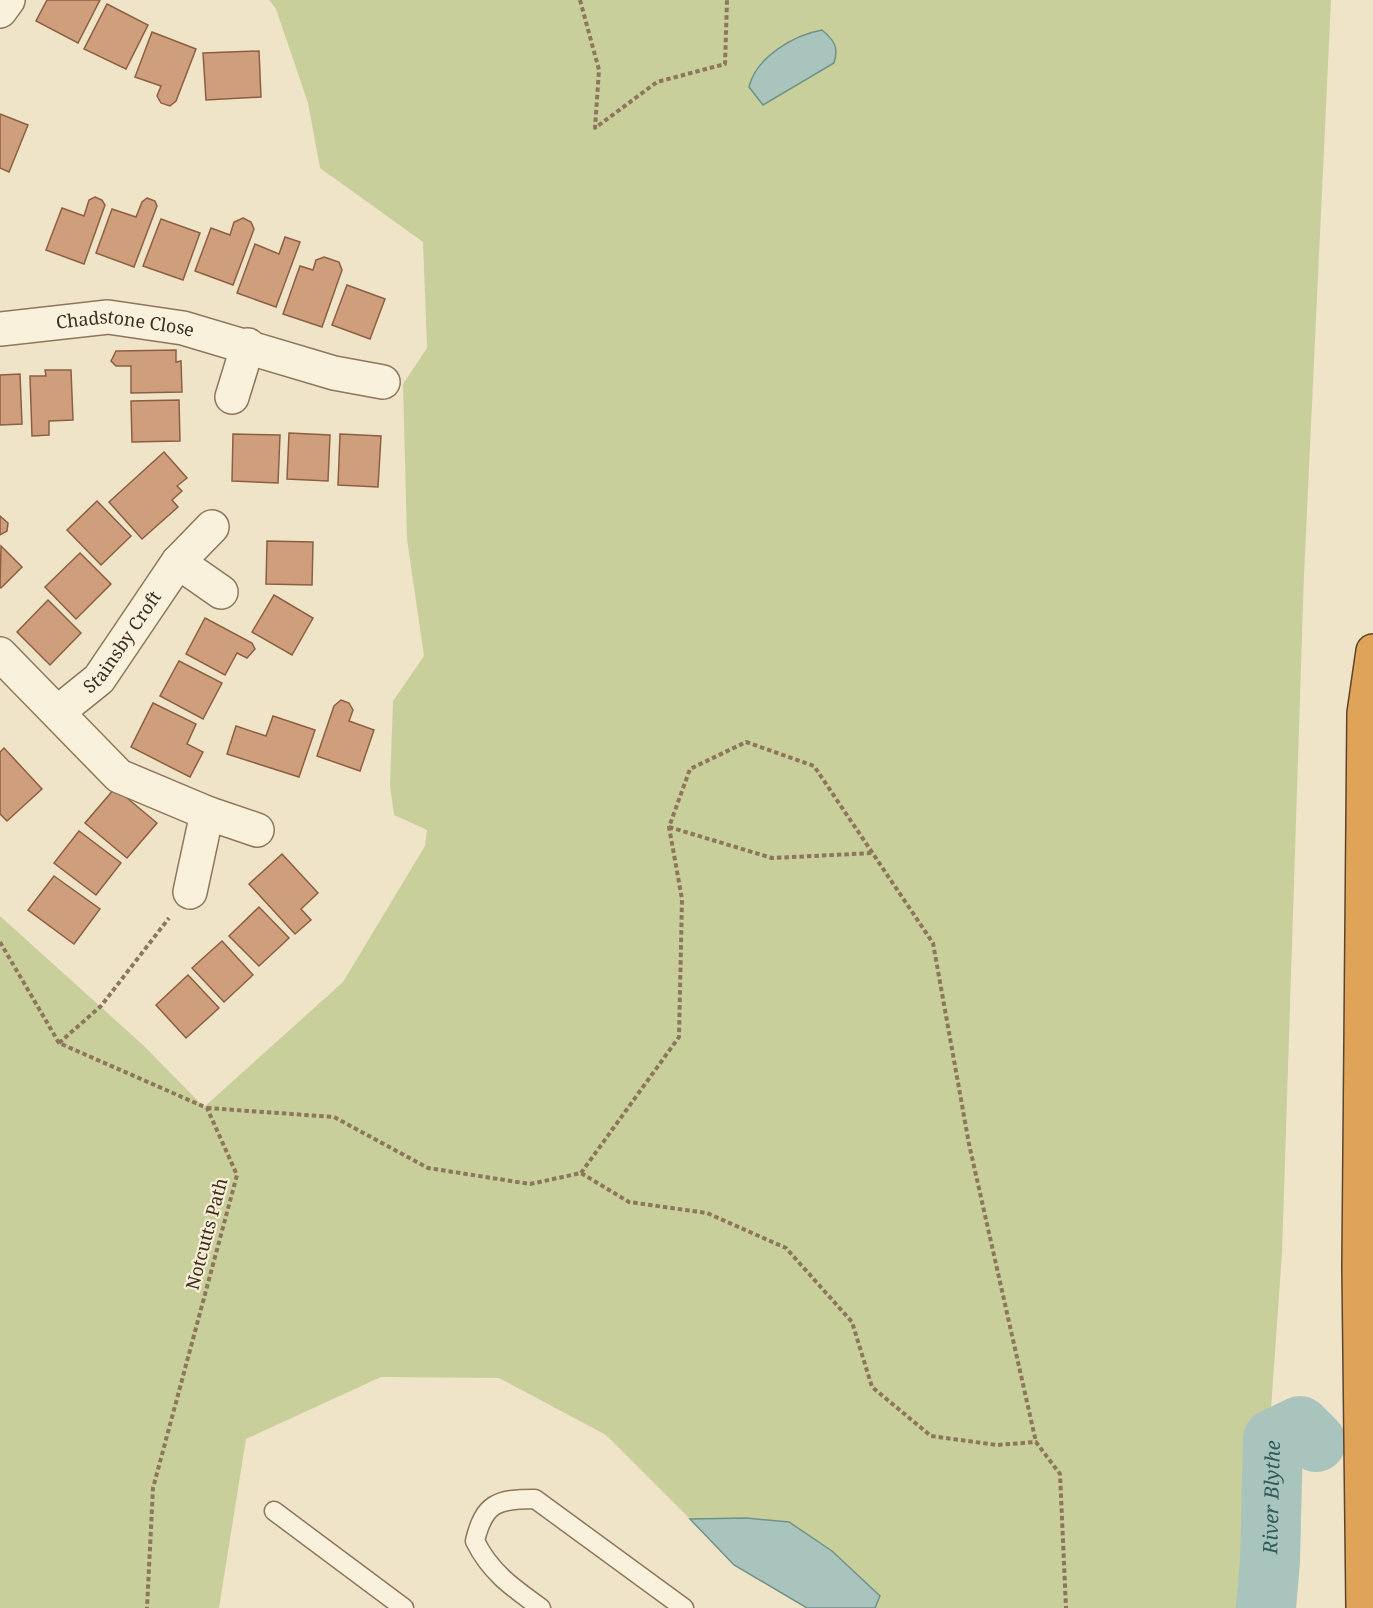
<svg xmlns="http://www.w3.org/2000/svg" width="1373" height="1608" font-family="'Noto Serif',serif">
	<style>
		.green { fill: #c9cf9b }
		.water { fill: #a9c4bc; stroke: #6f938a; stroke-width: 1.5 }
		.lines { fill: none; stroke-linecap: round; stroke-linejoin: round }
		.river { stroke: #a9c4bc; stroke-width: 60 }
		.building { fill: #cf9f7d; stroke: #8d5f41; stroke-width: 1.5 }
		.service-casing { stroke: #8d765c; stroke-width: 21 }
		.minor-casing { stroke: #8d765c; stroke-width: 36 }
		.motorway-casing { stroke: #5b4430; stroke-width: 36 }
		.path { stroke: #8d765c; stroke-width: 4; stroke-dasharray: 4.5 3; stroke-linecap: butt }
		.service { stroke: #faf1dc; stroke-width: 18 }
		.minor { stroke: #faf1dc; stroke-width: 33 }
		.motorway { stroke: #e0a458; stroke-width: 33 }
		.labels { text-anchor: middle; stroke-width: 4.5; stroke-linejoin: round; paint-order: stroke }
		.street-label { font-size: 18px; fill: #3d2e20; stroke: #f7eed8 }
		.water-label { font-size: 20px; font-style: italic; fill: #2f5d5a; stroke: #f7eed8 }
	</style>
	<rect width="100%" height="100%" fill="#f0e4c8"/>
	<!-- green -->
	<polygon class="green" points="269,0 1331,0 1304,575 1282,1253 1257,1608 875,1608 879,1596 832,1551 746,1518 690,1519 606,1435 499,1378 381,1377 246,1439 219,1608 0,1608 0,916 143,1045 204,1107 343,982 425,846 427,830 394,815 390,786 393,701 424,656 407,539 403,384 427,348 423,242 320,168 308,103 276,9"/>
	<!-- water -->
	<g class="water">
		<path d="M822,30C834,40 839,47 834,63L763,105L749,87C756,57 794,35 822,30Z"/>
		<polygon points="746,1518 789,1522 832,1551 880,1596 875,1608 807,1608 734,1565 690,1519"/>
	</g>
	<g class="lines">
		<!-- river -->
		<path class="river" id="s1" d="M1266,1608L1270,1561L1273,1439L1300,1426L1316,1442"/>
	</g>
	<!-- building -->
	<g class="building">
		<polygon points="47,0 100,0 78,43 36,21"/>
		<polygon points="107,4 148,25 126,69 84,49"/>
		<polygon points="152,32 196,49 176,101 170,106 161,103 157,96 161,86 135,77"/>
		<polygon points="259,51 261,97 206,100 203,53"/>
		<polygon points="0,114 28,125 9,172 0,168"/>
		<polygon points="95,197 102,200 105,205 84,264 46,250 62,208 84,216 89,200"/>
		<polygon points="147,198 155,201 157,206 134,267 96,253 112,209 136,217 142,202"/>
		<polygon points="243,218 251,222 254,229 233,285 195,271 211,228 230,235 234,222"/>
		<polygon points="161,219 200,233 183,280 143,266"/>
		<polygon points="285,237 300,242 276,307 237,293 255,244 279,254"/>
		<polygon points="324,257 339,262 342,270 322,327 283,314 300,266 313,270 316,260"/>
		<polygon points="347,285 385,299 370,339 332,325"/>
		<polygon points="176,350 176,362 181,361 182,392 131,393 131,366 116,366 111,361 116,351"/>
		<polygon points="45,370 71,370 73,420 49,421 49,435 32,436 30,376 46,376"/>
		<polygon points="20,374 22,424 0,425 0,375"/>
		<polygon points="179,400 180,441 132,442 131,401"/>
		<polygon points="289,433 330,435 328,481 287,479"/>
		<polygon points="233,434 280,435 278,483 232,481"/>
		<polygon points="340,434 381,436 378,487 338,485"/>
		<polygon points="164,452 187,478 177,486 182,491 172,500 178,507 142,539 109,502"/>
		<polygon points="97,501 131,536 101,565 67,530"/>
		<polygon points="0,516 8,523 7,531 0,535"/>
		<polygon points="267,541 313,542 312,585 266,584"/>
		<polygon points="1,546 22,567 1,588 0,587"/>
		<polygon points="80,553 111,584 76,619 45,587"/>
		<polygon points="274,595 313,618 292,655 252,632"/>
		<polygon points="48,600 81,633 50,665 17,632"/>
		<polygon points="205,618 252,643 255,649 247,658 237,653 225,675 186,654"/>
		<polygon points="179,661 222,683 203,719 160,696"/>
		<polygon points="341,700 349,703 353,710 349,721 374,730 360,771 317,756 334,706"/>
		<polygon points="153,703 196,724 187,744 203,752 190,777 131,747"/>
		<polygon points="273,716 315,730 299,777 227,754 236,726 266,736"/>
		<polygon points="4,748 42,789 7,821 0,814 0,752"/>
		<polygon points="115,788 157,823 127,858 85,823"/>
		<polygon points="79,831 121,863 96,895 54,863"/>
		<polygon points="282,854 318,893 301,909 311,920 295,934 249,884"/>
		<polygon points="54,876 100,909 74,944 28,910"/>
		<polygon points="259,907 289,938 259,966 229,936"/>
		<polygon points="222,941 253,975 224,1002 192,968"/>
		<polygon points="188,975 219,1008 186,1038 156,1005"/>
	</g>
	<g class="lines">
		<!-- service casing -->
		<g class="service-casing">
			<g id="service">
				<polyline points="274,1511 404,1608"/>
				<path d="M541,1608C513,1588 490,1572 475,1541C484,1503 497,1499 535,1499L684,1608"/>
			</g>
		</g>
		<!-- minor casing -->
		<g class="minor-casing">
			<g id="minor">
				<polyline points="0,11 8,0"/>
				<path id="s2" d="M0,329L108,317L183,328L334,373L383,382"/>
				<polyline points="232,397 248,345"/>
				<polyline points="178,562 221,592"/>
				<polyline points="0,654 119,776 207,813 190,892"/>
				<path id="s3" d="M58,712L99,679L178,562L212,527"/>
				<polyline points="207,813 257,830"/>
			</g>
		</g>
		<!-- motorway casing -->
		<g class="motorway-casing">
			<polyline id="motorway" points="1363,1608 1359,1266 1364,713 1373,651"/>
		</g>
		<!-- path -->
		<g class="path">
			<polyline points="580,0 599,70 595,128 657,82 725,64 727,0"/>
			<polyline points="669,827 772,858 872,853"/>
			<polyline points="0,942 59,1043 207,1108 237,1175 153,1488 147,1608"/>
			<polyline points="59,1043 101,1006 169,918"/>
			<polyline points="207,1108 334,1117 428,1168 530,1184 581,1173 629,1202 707,1213 786,1248 852,1322 872,1387 931,1436 997,1445 1036,1442 1060,1474 1066,1608"/>
			<polyline points="581,1173 679,1037 682,899 669,827 690,769 746,742 814,766 933,943 969,1144 1036,1442"/>
		</g>
		<!-- service -->
		<use href="#service" class="service"/>
		<!-- minor -->
		<use href="#minor" class="minor"/>
		<!-- motorway -->
		<use href="#motorway" class="motorway"/>
	</g>
	<g class="labels">
		<!-- street labels -->
		<g class="street-label">
			<text dy="6" stroke="none"><textPath href="#s2" startOffset="126">Chadstone Close</textPath></text>
			<text dy="6" stroke="none"><textPath href="#s3" startOffset="96">Stainsby Croft</textPath></text>
			<text transform="translate(207 1234) rotate(-75)" y="6">Notcutts Path</text>
		</g>
		<!-- water labels -->
		<g class="water-label">
			<text dy="7" stroke="none"><textPath href="#s1" startOffset="111">River Blythe</textPath></text>
		</g>
	</g>
</svg>
